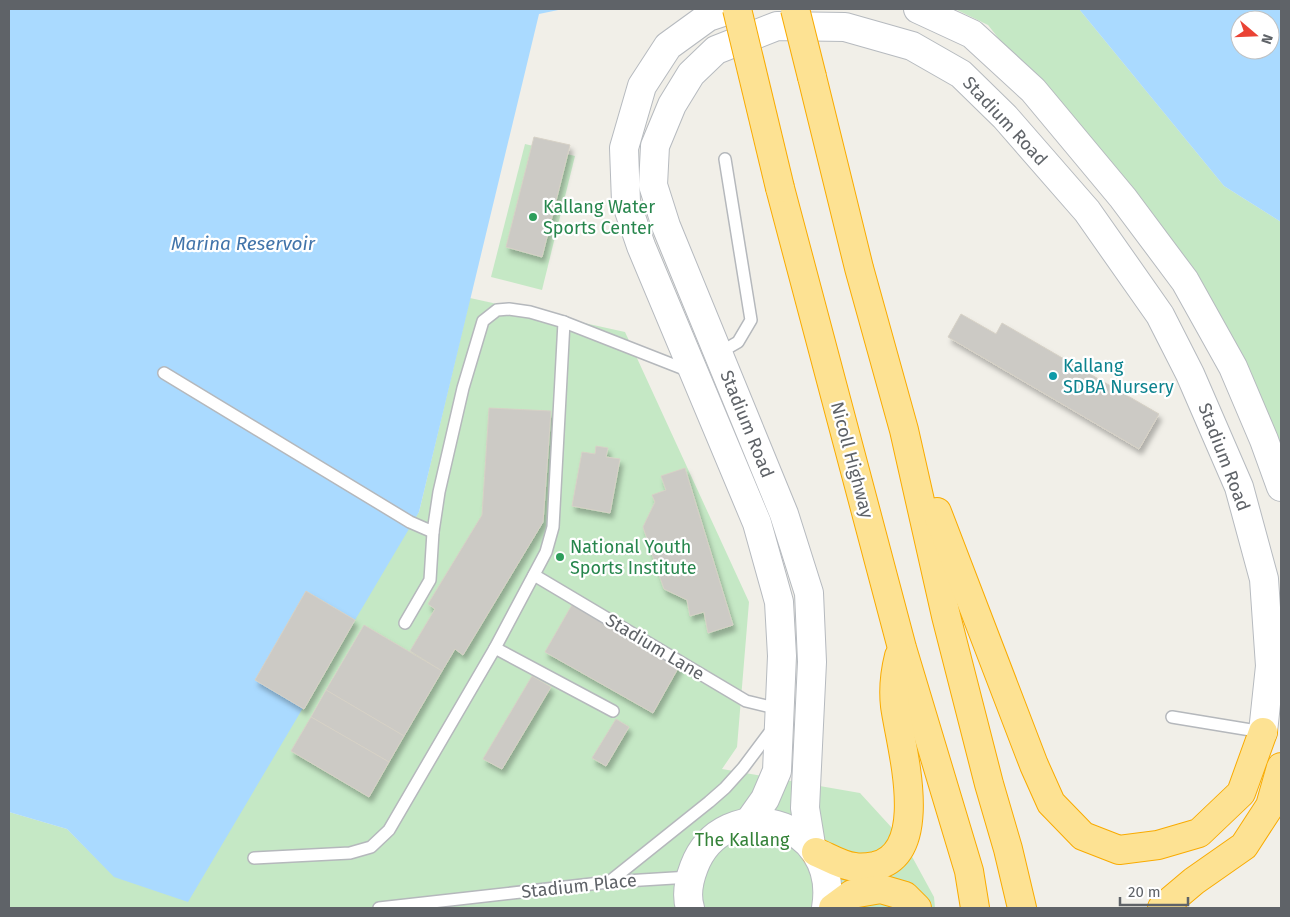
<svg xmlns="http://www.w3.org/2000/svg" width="1290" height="917" font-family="'Fira Sans',sans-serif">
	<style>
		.green { fill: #c5e8c5 }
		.water { fill: #aadaff; fill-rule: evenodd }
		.building { fill: #cccac5; stroke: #d6d1c6; filter: url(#shadow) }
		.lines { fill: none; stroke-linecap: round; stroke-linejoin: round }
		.lane-casing { stroke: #b5b8bc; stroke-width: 14 }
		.secondary-casing { stroke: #b6babf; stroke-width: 30 }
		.highway-casing { stroke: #f9ab00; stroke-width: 30 }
		.lane { stroke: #fff; stroke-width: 11 }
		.secondary { stroke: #fff; stroke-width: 28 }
		.highway { stroke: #fde293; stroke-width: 28 }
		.highway-bridge-casing { stroke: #f9ab00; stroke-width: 30; stroke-linecap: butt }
		.highway-bridge { stroke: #fde293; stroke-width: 28 }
		.leisure-dot { fill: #2e9e5b; stroke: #fff; stroke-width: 2 }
		.culture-dot { fill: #0f9aa8; stroke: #fff; stroke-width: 2 }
		.labels { text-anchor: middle; stroke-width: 4.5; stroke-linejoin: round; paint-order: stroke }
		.street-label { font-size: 18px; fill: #5f6368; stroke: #fff }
		.leisure-label { font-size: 18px; fill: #27864d; stroke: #fff; text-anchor: start }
		.culture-label { font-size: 18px; fill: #0d838f; stroke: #fff; text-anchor: start }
		.park-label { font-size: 18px; fill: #348238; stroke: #fff }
		.water-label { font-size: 19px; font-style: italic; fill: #4174aa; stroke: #fff }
	</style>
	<defs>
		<filter id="shadow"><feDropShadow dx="3" dy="5.5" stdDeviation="2.5" flood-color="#0004"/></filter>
	</defs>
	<rect width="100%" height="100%" fill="#f1efe8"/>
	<!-- green -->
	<g class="green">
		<polygon points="955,9 1079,9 1224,186 1281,222 1281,487 1233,367 1055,110 988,25"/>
		<polygon points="525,144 575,156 542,290 491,277"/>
		<polygon points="470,298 625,332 749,602 737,747 722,769 860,793 903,840 934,897 935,908 9,908 9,812 67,829 115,877 419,512"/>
	</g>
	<!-- water -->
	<g class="water">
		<polygon points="9,9 563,9 539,14 419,512 188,902 114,877 67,829 9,812"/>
		<path d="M1079,9H1281V222L1224,186ZM1240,20H1270V50H1240Z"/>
	</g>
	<!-- building -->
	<g class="building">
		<polygon points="534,137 570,145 542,257 506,247"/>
		<polygon points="961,314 996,334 1002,323 1159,414 1139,449 948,337"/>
		<polygon points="489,408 551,411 543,522 463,655 455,649 442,671 410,651 435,609 428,604 482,515"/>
		<polygon points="596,446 608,448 606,457 620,459 610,513 572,506 582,452 595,454"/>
		<polygon points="685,468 733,625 708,633 704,612 690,616 687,600 664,589 643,527 655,502 652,495 666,490 661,476"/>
		<polygon points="306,591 355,620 304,709 255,680"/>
		<polygon points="573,603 681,663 653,713 545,652"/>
		<polygon points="364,625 442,671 404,736 326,690"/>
		<polygon points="532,676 551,687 502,769 483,759"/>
		<polygon points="326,690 404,736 389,762 311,717"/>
		<polygon points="311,717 389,762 369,797 291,751"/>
		<polygon points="616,719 629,727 606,766 592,758"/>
	</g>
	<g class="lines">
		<!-- lane casing -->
		<g class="lane-casing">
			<g id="lane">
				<polyline points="719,353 738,342 751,320 725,159"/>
				<polyline points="164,373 410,522 433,532 439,492 463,388 483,321 497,310 509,309 530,312 564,322 689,371"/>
				<polyline points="534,575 746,701 779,709"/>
				<polyline points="405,623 430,580 433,532"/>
				<polyline points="495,648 613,711"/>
				<polyline points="1172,717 1263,732"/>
				<polyline points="254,858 350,853 371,847 389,830 495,648 546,552 553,527 564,322"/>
				<polyline points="609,882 709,802 725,788 743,768 773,728"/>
				<polyline points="379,908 609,882 690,877"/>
			</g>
		</g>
		<!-- secondary casing -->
		<g class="secondary-casing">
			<g id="secondary">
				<polyline points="732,9 708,17 668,46 642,86 624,148 626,202 641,246 757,523 779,602 782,656 777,771 765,799 748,823"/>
				<polyline points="918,9 972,34 1033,90 1123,198 1185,281 1233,367 1264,440 1281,487"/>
				<polyline points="811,845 805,808 812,662 809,593 784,514 666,226 653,185 655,146 672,105 691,74 716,50 777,26 845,27 912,46 961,74 1005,117 1087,211 1160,315 1190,374 1239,487 1264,579 1270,666 1263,732"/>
				<path d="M690,908C686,895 689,880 694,867C723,790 841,818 826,908"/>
			</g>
		</g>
		<!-- highway casing -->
		<g class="highway-casing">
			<g id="highway">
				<polyline points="812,77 859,268 904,430 946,616 989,784 1008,849 1022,908"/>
				<polyline points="780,188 902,648 969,871 975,908"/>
				<polyline points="937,512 1034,765 1051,803 1083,836 1119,850 1158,845 1199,833 1241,793 1263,732"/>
				<path d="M816,852C828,857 842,866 855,867C861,868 869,867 875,866C933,853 900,744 895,706C893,689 895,672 899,656"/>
				<polyline points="833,908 852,894 881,889 905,896 917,908"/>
				<polyline points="1162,908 1194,881 1244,846 1270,806 1281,767"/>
			</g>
		</g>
		<!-- lane -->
		<use href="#lane" class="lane"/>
		<!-- secondary -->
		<use href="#secondary" class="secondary"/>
		<!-- highway -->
		<use href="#highway" class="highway"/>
		<!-- highway-bridge casing -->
		<g class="highway-bridge-casing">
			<g id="highway-bridge">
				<polyline points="737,9 780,188"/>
				<polyline points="795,9 812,77"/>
			</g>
		</g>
		<!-- highway-bridge -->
		<use href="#highway-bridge" class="highway-bridge"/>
	</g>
	<!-- markers -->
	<g class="leisure-dot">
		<circle cx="533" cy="217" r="5"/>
		<circle cx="560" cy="557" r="5"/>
	</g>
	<circle class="culture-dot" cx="1053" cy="376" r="5"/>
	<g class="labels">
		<!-- street labels -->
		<g class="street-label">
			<text transform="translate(1005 121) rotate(47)" y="6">Stadium Road</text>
			<text transform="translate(747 424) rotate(68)" y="6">Stadium Road</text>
			<text transform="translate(1224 457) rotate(69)" y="6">Stadium Road</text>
			<text transform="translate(852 460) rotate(75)" y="6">Nicoll Highway</text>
			<text transform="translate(655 647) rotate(31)" y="6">Stadium Lane</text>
			<text transform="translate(579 886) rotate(-6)" y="6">Stadium Place</text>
		</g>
		<!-- leisure labels -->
		<g class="leisure-label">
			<text x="543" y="213">Kallang Water<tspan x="543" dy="21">Sports Center</tspan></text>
			<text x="570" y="553">National Youth<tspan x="570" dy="21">Sports Institute</tspan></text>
		</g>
		<!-- culture labels -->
		<g class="culture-label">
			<text x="1063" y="372">Kallang<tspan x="1063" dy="21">SDBA Nursery</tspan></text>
		</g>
		<!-- park labels -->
		<g class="park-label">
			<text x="742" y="846">The Kallang</text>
		</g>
		<!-- water labels -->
		<g class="water-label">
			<text x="243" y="250">Marina Reservoir</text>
		</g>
	</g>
	<!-- border -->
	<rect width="1290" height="917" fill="none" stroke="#5f6368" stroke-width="20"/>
	<!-- north arrow -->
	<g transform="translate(1255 35) rotate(109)"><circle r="24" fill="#ffffff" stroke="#bfc1c3"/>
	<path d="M0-4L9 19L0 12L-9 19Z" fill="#ea4335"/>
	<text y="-8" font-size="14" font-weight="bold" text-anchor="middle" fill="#5f6368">N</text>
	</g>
	<!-- scale -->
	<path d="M1120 897v8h68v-8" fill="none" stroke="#5f6368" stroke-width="2.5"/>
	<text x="1128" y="897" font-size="15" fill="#5f6368" stroke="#ffffff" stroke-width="4" paint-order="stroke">20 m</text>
</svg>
